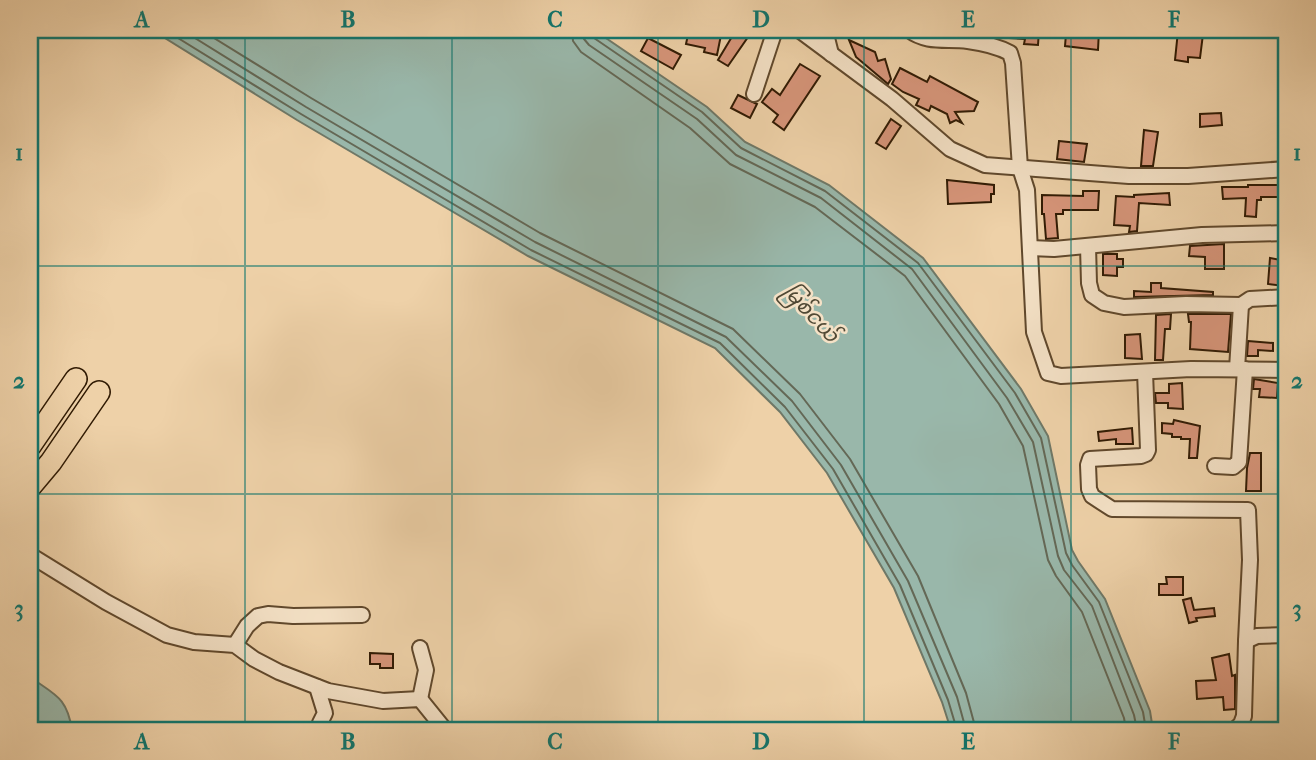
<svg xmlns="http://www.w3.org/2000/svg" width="1316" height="760" font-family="'IM FELL French Canon','Noto Sans Myanmar',serif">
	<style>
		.water { fill: #99b7aa; stroke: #6f7867; stroke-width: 2 }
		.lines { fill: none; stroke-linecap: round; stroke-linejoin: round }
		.shore { stroke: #646856; stroke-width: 2 }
		.building { fill: #d7957a; stroke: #301a03; stroke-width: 2 }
		.minor-casing { stroke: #60482c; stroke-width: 18 }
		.highway-casing { stroke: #301a03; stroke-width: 24 }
		.minor { stroke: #f4e1c6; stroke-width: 14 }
		.highway { stroke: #eed1a8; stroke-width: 21 }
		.grid { fill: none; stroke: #0f766e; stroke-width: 2; stroke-opacity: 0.55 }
		.labels { text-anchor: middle; stroke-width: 5; stroke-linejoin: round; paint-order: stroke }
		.water-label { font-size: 21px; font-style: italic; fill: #504935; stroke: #f4e1c6 }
		.neatline { fill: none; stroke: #0f766e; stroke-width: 2.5 }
		.grid-label { font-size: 23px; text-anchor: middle; font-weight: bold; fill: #0f766e }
	</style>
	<rect width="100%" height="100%" fill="#eed1a8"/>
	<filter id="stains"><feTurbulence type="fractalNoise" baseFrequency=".00286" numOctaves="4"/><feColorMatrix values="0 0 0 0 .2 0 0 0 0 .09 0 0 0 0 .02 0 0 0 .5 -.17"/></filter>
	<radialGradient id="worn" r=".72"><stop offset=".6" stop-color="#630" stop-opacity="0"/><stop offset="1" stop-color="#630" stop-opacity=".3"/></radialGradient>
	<!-- water -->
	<g class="water">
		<polygon points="152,30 594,30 707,107 745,142 829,185 923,258 1021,389 1048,436 1072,550 1078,561 1105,599 1150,711 1153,730 951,730 942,702 894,588 827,473 780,412 715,348 528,256 297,120"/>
		<path d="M30,677C55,695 67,697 72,730H30Z"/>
	</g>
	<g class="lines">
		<!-- shore -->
		<g class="shore">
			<polyline points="165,30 301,114 531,250 720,343 785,407 833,469 900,585 948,700 957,730"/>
			<polyline points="182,30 306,107 535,242 726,337 792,401 841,465 908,581 957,697 966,730"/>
			<polyline points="201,30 311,98 540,233 733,329 800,394 850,459 918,576 966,693 976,730"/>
			<polyline points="572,30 573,41 581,52 690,128 730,164 815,207 905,276 999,404 1023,446 1048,560 1056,576 1082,612 1124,718 1126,730"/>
			<polyline points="582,30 584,39 589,45 697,119 736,155 821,198 912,269 1007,398 1033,442 1058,556 1064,570 1092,606 1134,715 1137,730"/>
			<polyline points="591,30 594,38 702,112 741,148 825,191 918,263 1015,393 1041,438 1066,553 1072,565 1099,602 1143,712 1146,730"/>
		</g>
	</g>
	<!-- building -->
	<g class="building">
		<polygon points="689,30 722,30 717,55 704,52 705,48 686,44"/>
		<polygon points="736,30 748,37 728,66 718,60"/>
		<polygon points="1011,30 1039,30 1038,45 1024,44 1025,39 1010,38"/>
		<polygon points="1082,30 1099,30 1098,50 1065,46 1066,34 1082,36"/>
		<polygon points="1178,31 1203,34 1200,58 1188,57 1188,62 1175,60"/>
		<polygon points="648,38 681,55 673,69 641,51"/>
		<polygon points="849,40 875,52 878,61 885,59 891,79 888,84 856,57"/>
		<polygon points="800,64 820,76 784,130 773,122 778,115 762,102 772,89 780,95"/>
		<polygon points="900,68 927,82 930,76 978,102 974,111 955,112 962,123 956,120 950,123 947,114 931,106 929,111 916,105 919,99 903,92 892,84"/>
		<polygon points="738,95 757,104 750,118 731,108"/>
		<polygon points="1221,113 1222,125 1200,127 1200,114"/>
		<polygon points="891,119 901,126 886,149 876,143"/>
		<polygon points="1144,130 1158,132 1153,166 1141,166"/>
		<polygon points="1059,141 1087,144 1084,162 1057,159"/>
		<polygon points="947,180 994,185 994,194 991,194 991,202 948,204"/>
		<polygon points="1248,185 1279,185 1279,197 1261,197 1261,200 1257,200 1256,217 1245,216 1246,198 1223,199 1222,187 1248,187"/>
		<polygon points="1083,191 1099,191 1098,210 1063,210 1063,214 1056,214 1058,238 1046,239 1044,214 1042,214 1042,195 1083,196"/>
		<polygon points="1169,193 1170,205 1139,203 1137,231 1129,232 1130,226 1114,225 1116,196 1134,197 1134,195"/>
		<polygon points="1224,244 1224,269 1205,269 1205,257 1189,256 1190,246"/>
		<polygon points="1103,254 1117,254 1117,259 1123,259 1123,267 1117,267 1117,276 1103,275"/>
		<polygon points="1270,258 1286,261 1284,286 1268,284"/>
		<polygon points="1151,283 1161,283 1161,288 1213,292 1213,295 1134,297 1134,291 1151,292"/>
		<polygon points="1171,314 1170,329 1165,329 1163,360 1155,360 1156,315"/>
		<polygon points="1188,314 1231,314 1228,352 1190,349 1191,322 1189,322"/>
		<polygon points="1140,334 1142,359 1125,358 1125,335"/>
		<polygon points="1248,341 1273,343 1273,351 1258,350 1258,356 1247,356"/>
		<polygon points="1254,379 1278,383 1277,398 1259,397 1260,389 1253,389"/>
		<polygon points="1182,383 1183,409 1168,408 1168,403 1156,403 1155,393 1169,393 1169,384"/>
		<polygon points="1174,420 1200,426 1197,458 1189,458 1190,439 1181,439 1181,437 1172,437 1172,434 1162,433 1162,423 1173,424"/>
		<polygon points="1132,428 1133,444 1116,444 1116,439 1099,441 1098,432"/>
		<polygon points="1250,453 1261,453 1261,491 1246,491 1247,468"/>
		<polygon points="1166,577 1183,577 1183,595 1159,595 1159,584 1167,584"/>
		<polygon points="1191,598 1194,610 1214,608 1215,616 1196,618 1197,621 1189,623 1183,600"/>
		<polygon points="370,653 393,654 393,668 380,668 380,664 370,664"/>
		<polygon points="1229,654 1232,676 1235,675 1235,709 1224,710 1223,697 1197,699 1196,681 1216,680 1212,658"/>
	</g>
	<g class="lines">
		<!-- minor casing -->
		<g class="minor-casing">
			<g id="minor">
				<polyline points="799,30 892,99 950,149 985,165 1129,176 1188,176 1286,169"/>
				<polyline points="825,30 831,54"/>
				<path d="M909,30C927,44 947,38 968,41C983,43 997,46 1010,53L1013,63L1020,168L1027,190L1034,332L1048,373L1061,376L1191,369L1286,370"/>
				<polyline points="754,94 775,30"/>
				<polyline points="1088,246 1089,283 1092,295 1104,303 1124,307 1186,304 1241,305 1250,299 1286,297"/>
				<polyline points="1030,248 1054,249 1202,235 1286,233"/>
				<polyline points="1237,369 1241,305"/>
				<polyline points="1145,372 1148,450 1146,454 1141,456 1090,459 1088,465 1089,489 1092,496 1112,509 1248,510 1250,560 1246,641 1257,636 1286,635"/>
				<polyline points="1215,466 1233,467 1239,462 1245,369"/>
				<polyline points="30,555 106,602 167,635 194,642 235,645 254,659 279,672 328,691 383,701 420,699 445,730"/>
				<polyline points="235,645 247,626 258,616 268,614 293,616 362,615"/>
				<polyline points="317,687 325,713 320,723 319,730"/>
				<polyline points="420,699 426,670 420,648"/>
				<polyline points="1234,730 1241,724 1244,716 1246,641"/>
			</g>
		</g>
		<!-- highway casing -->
		<g class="highway-casing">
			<g id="highway">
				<polyline points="30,446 76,379"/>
				<polyline points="30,487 51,462 99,392"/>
			</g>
		</g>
		<!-- minor -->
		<use href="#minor" class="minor"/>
		<!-- highway -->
		<use href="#highway" class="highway"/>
	</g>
	<!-- grid -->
	<path class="grid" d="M245,30V730M452,30V730M658,30V730M864,30V730M1071,30V730M30,266H1286M30,494H1286"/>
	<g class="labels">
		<!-- water labels -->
		<g class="water-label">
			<text transform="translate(811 313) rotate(47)" y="7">မြစ်ငယ်</text>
		</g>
	</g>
	<!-- margin -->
	<rect width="1316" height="760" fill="none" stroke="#eed1a8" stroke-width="77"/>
	<rect x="38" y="38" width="1240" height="684" class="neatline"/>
	<g class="grid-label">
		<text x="142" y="27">A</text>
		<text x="348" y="27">B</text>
		<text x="555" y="27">C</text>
		<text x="761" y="27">D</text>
		<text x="968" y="27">E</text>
		<text x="1174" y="27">F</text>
		<text x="19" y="160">1</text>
		<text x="1297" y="160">1</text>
		<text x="19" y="388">2</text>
		<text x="1297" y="388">2</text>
		<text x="19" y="616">3</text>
		<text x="1297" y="616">3</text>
		<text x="142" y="749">A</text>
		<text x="348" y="749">B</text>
		<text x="555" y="749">C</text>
		<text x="761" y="749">D</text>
		<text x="968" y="749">E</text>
		<text x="1174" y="749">F</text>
	</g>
	<rect width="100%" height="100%" filter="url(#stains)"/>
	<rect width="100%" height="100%" fill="url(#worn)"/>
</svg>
